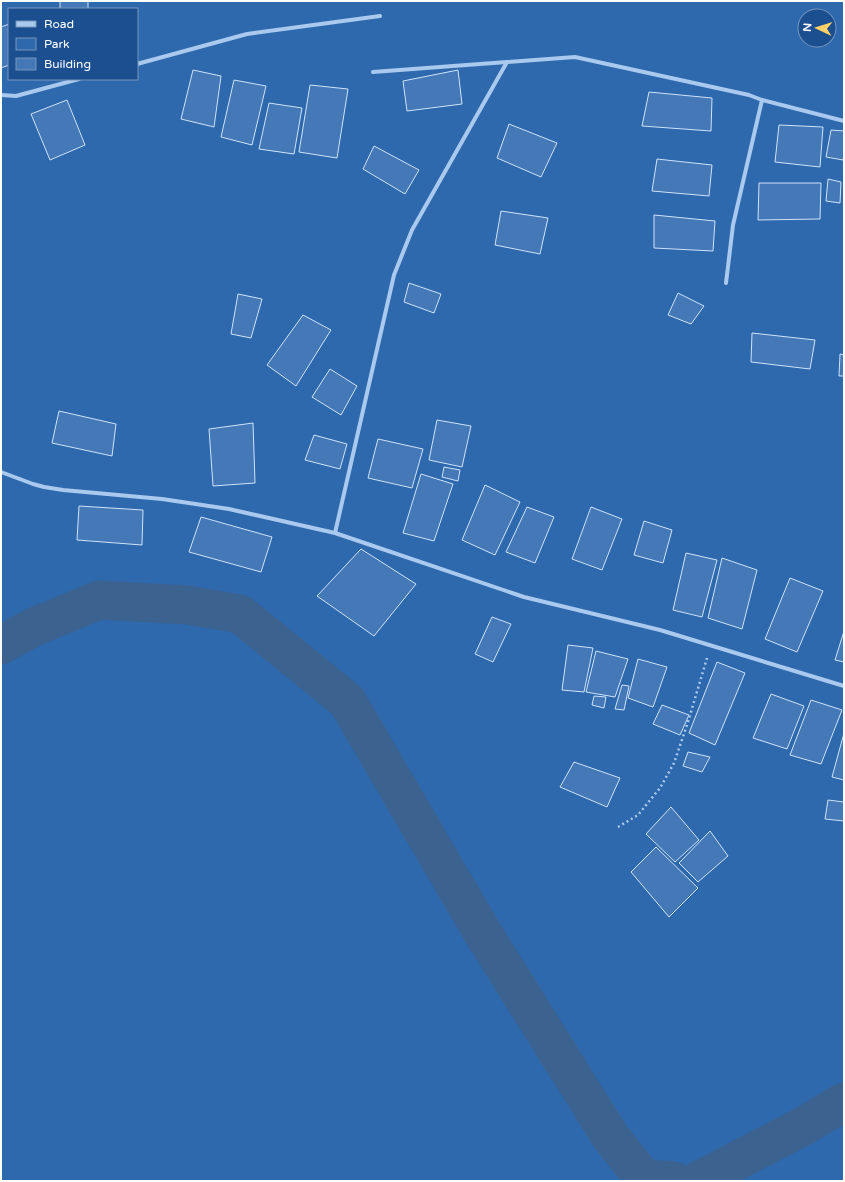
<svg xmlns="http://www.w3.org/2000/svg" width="845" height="1182" font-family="'Varela Round',sans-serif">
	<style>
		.green { fill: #2e69ad; fill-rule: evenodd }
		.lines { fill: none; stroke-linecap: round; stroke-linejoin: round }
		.river { stroke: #3c6290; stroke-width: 39 }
		.building { fill: #4478b7; stroke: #cfe3fa }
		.path { stroke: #a9c9ee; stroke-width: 2.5; stroke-dasharray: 2 3; stroke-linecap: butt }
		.street { stroke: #a9c9ee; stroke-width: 4 }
	</style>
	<rect width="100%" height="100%" fill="#1b4f8f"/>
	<!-- green -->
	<path class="green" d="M1,1H844V1181H1ZM9,9H137V79H9ZM805,16H829V40H805Z"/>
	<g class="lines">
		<!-- river -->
		<g class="river">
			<polyline points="1,645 34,627 99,600 187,605 240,614 347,701 481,930 610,1136 644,1179 674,1181"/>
			<polyline points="698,1181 800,1128 844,1102"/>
		</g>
	</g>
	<!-- building -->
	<g class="building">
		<rect x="60" y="1" width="28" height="8"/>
		<polygon points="9,24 9,65 1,68 1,27"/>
		<polygon points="193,70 221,76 214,127 181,119"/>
		<polygon points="458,70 462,104 407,111 403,81"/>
		<polygon points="234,80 266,86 252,145 221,137"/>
		<polygon points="310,85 348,89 337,158 299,152"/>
		<polygon points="649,92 712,98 711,131 642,126"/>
		<polygon points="67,100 85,145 50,160 31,114"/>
		<polygon points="269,103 302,108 294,154 259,149"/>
		<polygon points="509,124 557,143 541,177 497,158"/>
		<polygon points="779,125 823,127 820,167 775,162"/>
		<polygon points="831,130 844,131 844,155 843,160 826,157"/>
		<polygon points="374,146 419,170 405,194 363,169"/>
		<polygon points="657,159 712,165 709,196 652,191"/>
		<polygon points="828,179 841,182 840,203 826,201"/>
		<polygon points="759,183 821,183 820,219 758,220"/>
		<polygon points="501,211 548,218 540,254 495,245"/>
		<polygon points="654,215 715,221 713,251 654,248"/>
		<polygon points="409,283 441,294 434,313 404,302"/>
		<polygon points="678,293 704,306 691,324 668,315"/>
		<polygon points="238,294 262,299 251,338 231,334"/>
		<polygon points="303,315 331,330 296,386 267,365"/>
		<polygon points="752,333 815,340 810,369 751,362"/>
		<polygon points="840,354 844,355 844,376 839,376"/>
		<polygon points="330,369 357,386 341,415 312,397"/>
		<polygon points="59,411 116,424 112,456 52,443"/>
		<polygon points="437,420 471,426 462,467 429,460"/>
		<polygon points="253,423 255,483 213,486 209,429"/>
		<polygon points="314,435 347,444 340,469 305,460"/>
		<polygon points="378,439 423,449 412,488 368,478"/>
		<polygon points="444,467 460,470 458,481 442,477"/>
		<polygon points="421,474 453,484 434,541 403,533"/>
		<polygon points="485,485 520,502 495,555 462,540"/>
		<polygon points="79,506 143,510 142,545 77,540"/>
		<polygon points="527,507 554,517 535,563 506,552"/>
		<polygon points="591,507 622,519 602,570 572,559"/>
		<polygon points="201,517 272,537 261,572 189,552"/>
		<polygon points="644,521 672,530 663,563 634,555"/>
		<polygon points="361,549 416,584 374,636 317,596"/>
		<polygon points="686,553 717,560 702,617 673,610"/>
		<polygon points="722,558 757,570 742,629 708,618"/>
		<polygon points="790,578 823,591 797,652 765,639"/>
		<polygon points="492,617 511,624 493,662 475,654"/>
		<polygon points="844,631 844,662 835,660"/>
		<polygon points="568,645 593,648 584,692 562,690"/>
		<polygon points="596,651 628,659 615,697 586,692"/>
		<polygon points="638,659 667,667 653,707 628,698"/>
		<polygon points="717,662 745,673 715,745 689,733"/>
		<polygon points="622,685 629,686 624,710 615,709"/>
		<polygon points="771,694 804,706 787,749 753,738"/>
		<polygon points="594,696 606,697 604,708 592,705"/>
		<polygon points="811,700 842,710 821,764 790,755"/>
		<polygon points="662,705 689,715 680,735 653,724"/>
		<polygon points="844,733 844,780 832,777"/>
		<polygon points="688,752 710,757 702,772 683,766"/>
		<polygon points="574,762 620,778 607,807 560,787"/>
		<polygon points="828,800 844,802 844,821 825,819"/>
		<polygon points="671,807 699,840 675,862 646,834"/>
		<polygon points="710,831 728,856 698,882 679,863"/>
		<polygon points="656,847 698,888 669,917 631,872"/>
	</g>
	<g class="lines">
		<!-- path -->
		<polyline class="path" points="618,827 638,815 660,788 674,763 688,722 707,658"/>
		<!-- street -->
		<g class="street">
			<polyline points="137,64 247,34 380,16"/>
			<polyline points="373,72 575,57 749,95 762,100 844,121"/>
			<polyline points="1,95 16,96 79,79"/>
			<polyline points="726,283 733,225 762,100"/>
			<polyline points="1,472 33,484 44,487 63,490 162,499 229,509 335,533 524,597 660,630 844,686"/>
			<polyline points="335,533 394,275 412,230 507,62"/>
		</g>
	</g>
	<!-- border -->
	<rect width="845" height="1182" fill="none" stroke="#ffffff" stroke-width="4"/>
	<!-- legend -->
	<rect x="8" y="8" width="130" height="72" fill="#1b4f8f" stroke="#7695bc"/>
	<rect x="16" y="21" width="20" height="6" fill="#a9c9ee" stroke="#7695bc"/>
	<text x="44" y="28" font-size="12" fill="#ffffff">Road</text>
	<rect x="16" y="38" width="20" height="12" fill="#2e69ad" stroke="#7695bc"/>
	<text x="44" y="48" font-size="12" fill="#ffffff">Park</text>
	<rect x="16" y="58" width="20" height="12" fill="#4478b7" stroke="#7695bc"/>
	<text x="44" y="68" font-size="12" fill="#ffffff">Building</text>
	<!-- north arrow -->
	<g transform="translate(817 28) rotate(274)"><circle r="19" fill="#1b4f8f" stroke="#7695bc"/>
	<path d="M0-3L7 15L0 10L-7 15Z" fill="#ffd166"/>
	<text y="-6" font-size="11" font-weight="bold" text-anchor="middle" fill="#ffffff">N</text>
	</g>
</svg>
